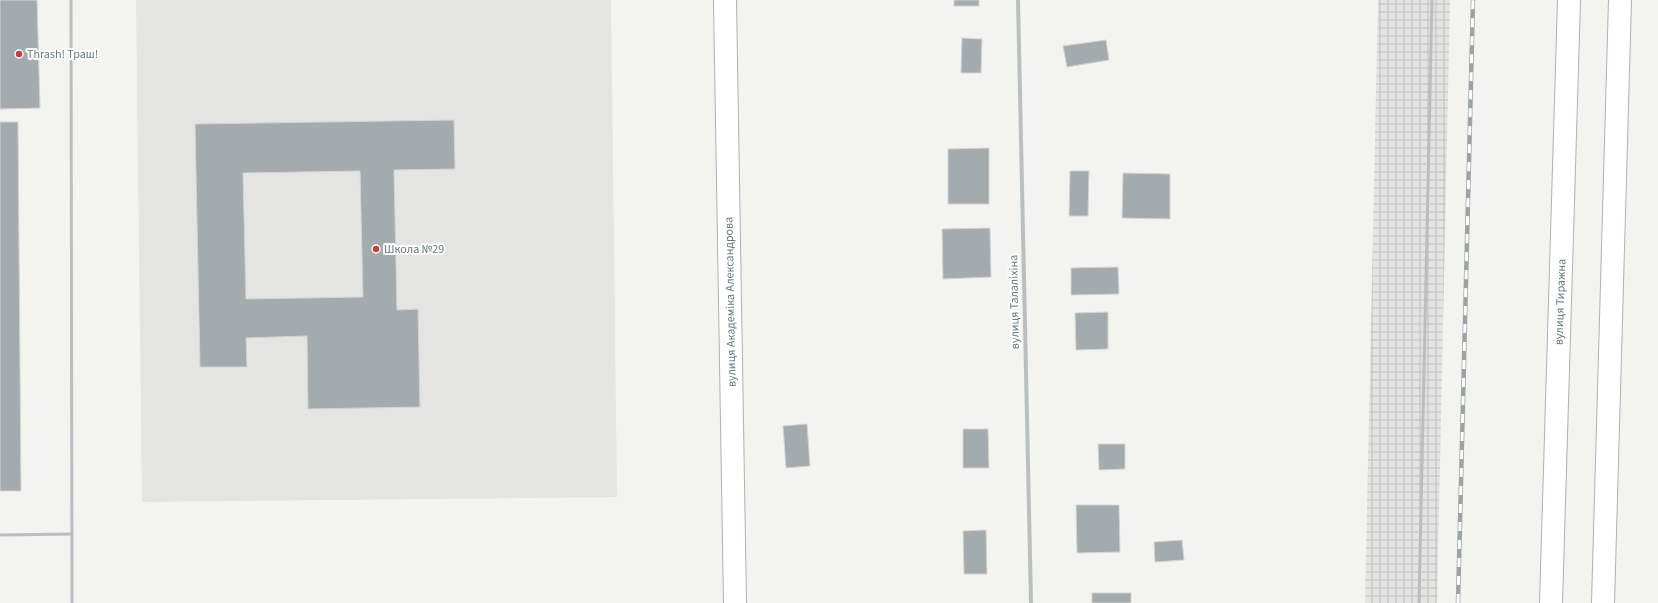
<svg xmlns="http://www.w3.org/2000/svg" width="1658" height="603" font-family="'Source Sans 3',sans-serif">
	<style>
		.built { fill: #e4e4e3 }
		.industrial { fill: url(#industrial-grid) }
		.building { fill: #a3abae; stroke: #d5d4d3; fill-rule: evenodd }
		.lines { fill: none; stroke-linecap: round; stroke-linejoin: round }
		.secondary-casing { stroke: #abb2b4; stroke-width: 24 }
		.primary-casing { stroke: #adb2b4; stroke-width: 24 }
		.lane { stroke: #b9bec0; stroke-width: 3 }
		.street { stroke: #b9bec0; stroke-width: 4 }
		.secondary { stroke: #fff; stroke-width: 22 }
		.primary { stroke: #fff; stroke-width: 22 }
		.rail-casing { stroke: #9ba3a5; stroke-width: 4.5 }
		.rail { stroke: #fff; stroke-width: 3; stroke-dasharray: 9; stroke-linecap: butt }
		.poi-dot { fill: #ca3f39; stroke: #fff; stroke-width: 1.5 }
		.labels { text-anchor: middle; stroke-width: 4; stroke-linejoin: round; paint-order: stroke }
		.poi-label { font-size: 12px; fill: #66777d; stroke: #fff; text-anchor: start }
		.street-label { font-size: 12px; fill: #66777d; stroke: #fff }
	</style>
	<defs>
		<pattern id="industrial-grid" width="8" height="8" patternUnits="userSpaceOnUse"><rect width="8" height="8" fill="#e4e4e3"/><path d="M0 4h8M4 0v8" fill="none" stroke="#bdbebd"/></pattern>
	</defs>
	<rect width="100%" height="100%" fill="#f3f3f0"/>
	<!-- built -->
	<polygon class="built" points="136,0 611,0 617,497 142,502"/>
	<!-- industrial -->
	<polygon class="industrial" points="1378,0 1450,0 1437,603 1365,603"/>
	<!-- building -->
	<g class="building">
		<polygon points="0,0 37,0 40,108 0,109"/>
		<rect x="954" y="0" width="25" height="6"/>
		<polygon points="962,38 982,39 981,73 961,73"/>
		<polygon points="1106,40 1109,60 1067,67 1063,46"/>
		<path d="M454,120L455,169L394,170L397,310L418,309L420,407L308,409L307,336L246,338L247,367H200L195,124ZM360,171L363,297L246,299L243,173Z"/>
		<polygon points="0,122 18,122 21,491 0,491"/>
		<polygon points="989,148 989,204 948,204 948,149"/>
		<polygon points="1070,171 1089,171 1088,216 1069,216"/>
		<polygon points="1123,173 1170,174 1170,219 1122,218"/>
		<polygon points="990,228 991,277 943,279 942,229"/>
		<polygon points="1118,267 1119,294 1071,295 1071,268"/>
		<polygon points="1108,312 1108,349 1076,350 1075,313"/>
		<polygon points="807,424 810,466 786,468 783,426"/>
		<polygon points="963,429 988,429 989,468 963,468"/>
		<polygon points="1098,444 1125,444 1125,469 1099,470"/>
		<polygon points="1076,505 1119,505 1120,552 1077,553"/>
		<polygon points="986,530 987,574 964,574 963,531"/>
		<polygon points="1182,540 1184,560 1155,562 1154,542"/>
		<rect x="1092" y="593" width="39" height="10"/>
	</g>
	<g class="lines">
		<!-- secondary casing -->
		<g class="secondary-casing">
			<polyline id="secondary" points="725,0 735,603"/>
		</g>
		<!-- primary casing -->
		<g class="primary-casing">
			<g id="primary">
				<polyline points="1551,603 1569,0"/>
				<polyline points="1603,603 1620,0"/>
			</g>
		</g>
		<!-- lane -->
		<g class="lane">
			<polyline points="71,0 72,603"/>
			<polyline points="0,535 72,534"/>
			<polyline points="1419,603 1432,0"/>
		</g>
		<!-- street -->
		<polyline class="street" points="1018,0 1031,603"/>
		<!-- secondary -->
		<use href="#secondary" class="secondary"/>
		<!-- primary -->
		<use href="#primary" class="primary"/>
		<!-- rail casing -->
		<g class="rail-casing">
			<polyline id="rail" points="1458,603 1473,0"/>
		</g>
		<!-- rail -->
		<use href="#rail" class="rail"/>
	</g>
	<!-- markers -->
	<g class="poi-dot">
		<circle cx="19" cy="54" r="4"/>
		<circle cx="376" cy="249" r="4"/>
	</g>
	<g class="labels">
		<!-- poi labels -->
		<g class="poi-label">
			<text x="27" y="58">Thrash! Траш!</text>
			<text x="384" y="253">Школа №29</text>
		</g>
		<!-- street labels -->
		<g class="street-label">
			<text transform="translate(730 302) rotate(-91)" y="4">вулиця Академіка Александрова</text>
			<text transform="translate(1014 302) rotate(-91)" y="4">вулиця Талаліхіна</text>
			<text transform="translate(1560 302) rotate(-88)" y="4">вулиця Тиражна</text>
		</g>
	</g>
</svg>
